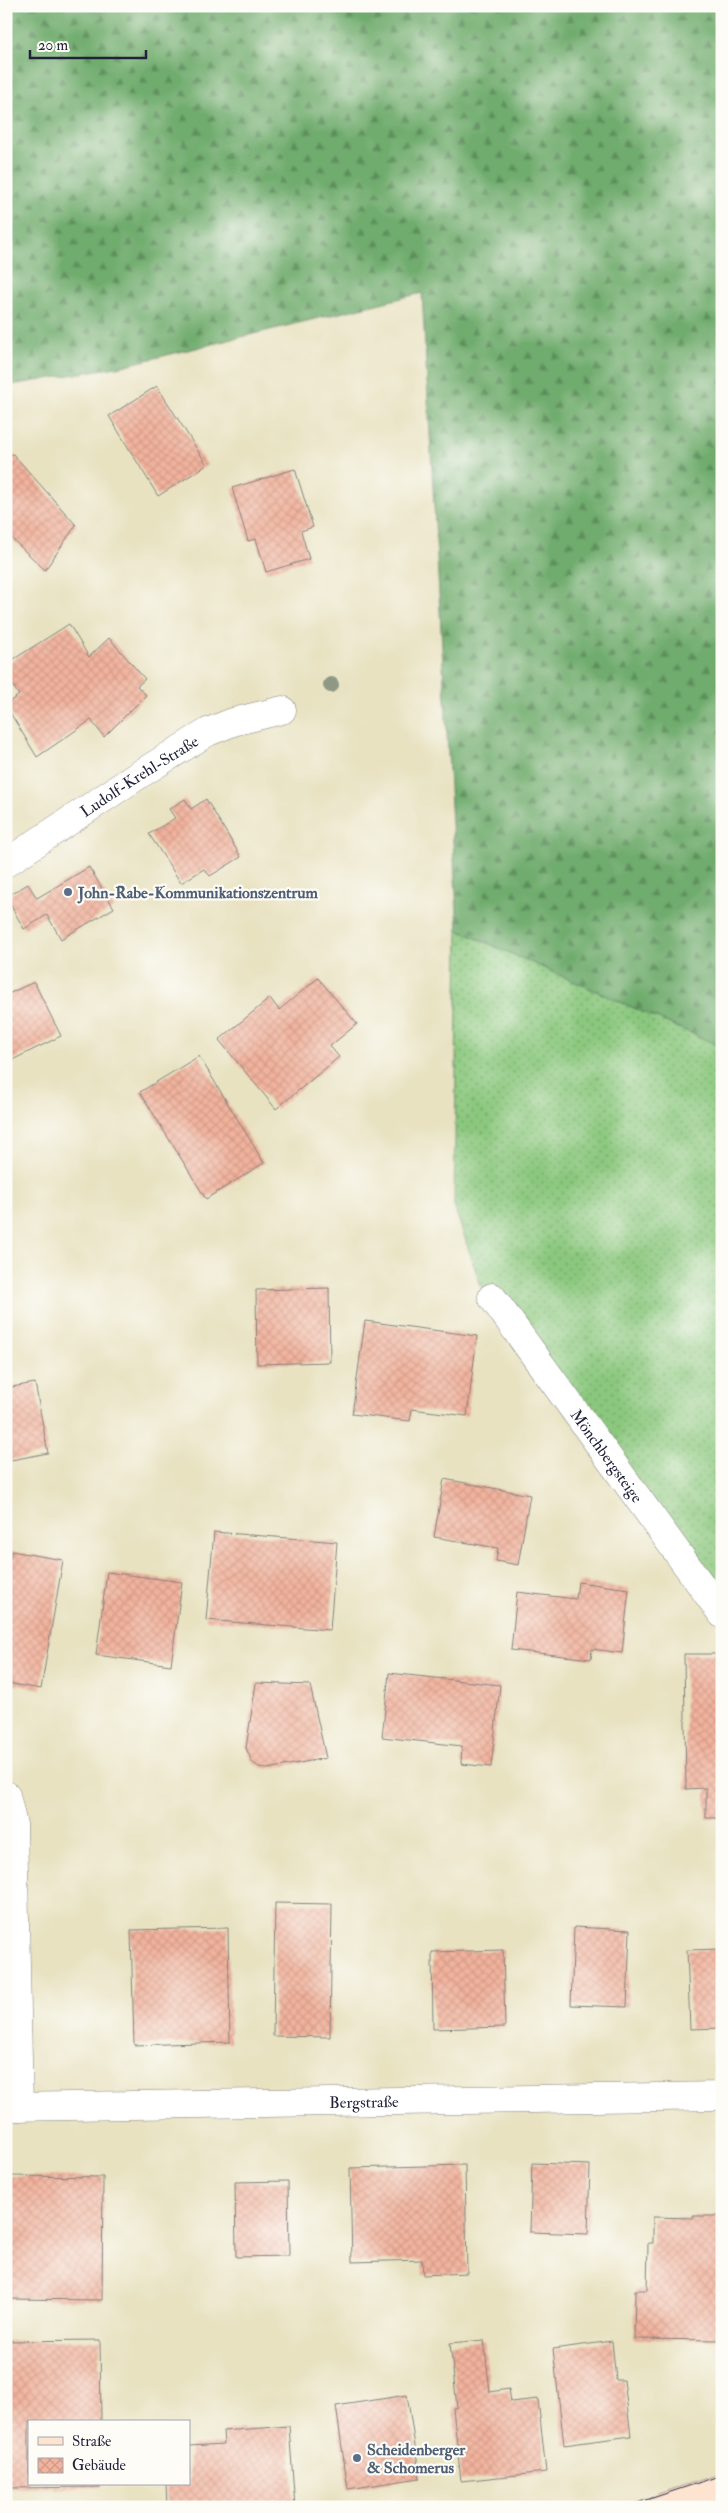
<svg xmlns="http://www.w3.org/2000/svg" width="728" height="2513" font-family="'IM FELL Double Pica',serif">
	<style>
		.grass { fill: url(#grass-dots); stroke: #56755c }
		.forest { fill: url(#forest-firs); stroke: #496754 }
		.building { fill: url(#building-cross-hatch) }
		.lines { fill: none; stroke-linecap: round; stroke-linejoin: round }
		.minor-casing { stroke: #85827e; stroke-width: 29 }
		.secondary-casing { stroke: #85827e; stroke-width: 29 }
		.minor { stroke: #fff; stroke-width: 28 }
		.secondary { stroke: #fde4d0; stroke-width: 28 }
		.tram { stroke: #22223b; stroke-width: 1 }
		.tree { fill: #8f9884 }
		.service-dot { fill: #5c6f8a; stroke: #fdfcf7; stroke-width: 2 }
		.labels { text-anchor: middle; stroke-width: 4.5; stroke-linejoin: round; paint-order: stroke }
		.street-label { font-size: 16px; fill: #22223b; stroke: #fdfcf7 }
		.service-label { font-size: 16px; font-weight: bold; fill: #4e5e75; stroke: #fdfcf7; text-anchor: start }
	</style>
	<defs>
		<pattern id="grass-dots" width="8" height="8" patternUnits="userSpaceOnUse" patternTransform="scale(1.25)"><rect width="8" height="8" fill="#8bc87e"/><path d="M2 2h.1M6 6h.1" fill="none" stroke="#71a268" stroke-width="1.8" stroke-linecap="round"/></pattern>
		<pattern id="forest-firs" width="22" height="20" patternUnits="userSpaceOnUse" patternTransform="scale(1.25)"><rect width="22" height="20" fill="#70ac6d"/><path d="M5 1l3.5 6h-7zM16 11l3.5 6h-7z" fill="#5c8c5b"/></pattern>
		<pattern id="building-cross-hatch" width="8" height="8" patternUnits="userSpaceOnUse" patternTransform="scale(1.25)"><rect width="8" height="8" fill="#f2b39d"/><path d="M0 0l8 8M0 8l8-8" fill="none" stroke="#cf9a88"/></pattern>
	</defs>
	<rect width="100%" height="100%" fill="#fdfcf7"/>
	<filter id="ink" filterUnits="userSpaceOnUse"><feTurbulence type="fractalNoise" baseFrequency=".02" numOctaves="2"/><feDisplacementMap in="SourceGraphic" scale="10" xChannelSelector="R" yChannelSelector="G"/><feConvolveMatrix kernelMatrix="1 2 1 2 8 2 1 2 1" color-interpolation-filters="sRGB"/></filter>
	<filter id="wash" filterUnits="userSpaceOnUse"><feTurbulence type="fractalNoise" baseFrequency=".0096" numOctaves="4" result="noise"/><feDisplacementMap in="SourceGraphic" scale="20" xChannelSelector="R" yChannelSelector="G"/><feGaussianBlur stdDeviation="1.12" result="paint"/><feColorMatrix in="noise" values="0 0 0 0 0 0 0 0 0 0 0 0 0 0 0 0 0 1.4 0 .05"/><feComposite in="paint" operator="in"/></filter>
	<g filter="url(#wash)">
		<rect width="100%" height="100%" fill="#e8e2c1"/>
		<!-- grass -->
		<polygon class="grass" points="458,930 722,1047 722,1587 697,1552 540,1383 490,1313 454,1206"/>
		<!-- forest -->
		<polygon class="forest" points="6,6 722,6 722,1047 458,930 422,293 122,366 6,386"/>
		<g id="blocks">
			<!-- building -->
			<g class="building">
				<polygon points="157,386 207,465 158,496 109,416"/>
				<polygon points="13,454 76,525 45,570 6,533 6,456"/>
				<polygon points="295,469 313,527 301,531 309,559 266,572 256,539 248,541 232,488"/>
				<polygon points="69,624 89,657 109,638 145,679 137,686 146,695 104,737 91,720 37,757 6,706 6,704 19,695 6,676 6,664"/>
				<polygon points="185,799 191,809 206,799 241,857 210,876 204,869 181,883 149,834 175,818 169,809"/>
				<polygon points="89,867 114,908 61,939 47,915 24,929 6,897 28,884 37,898"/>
				<polygon points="318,978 357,1024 330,1046 339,1057 276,1109 219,1040 270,998 279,1010"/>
				<polygon points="34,982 61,1036 6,1063 6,995"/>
				<polygon points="199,1056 264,1163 206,1199 140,1092"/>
				<polygon points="329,1288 330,1362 257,1364 256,1290"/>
				<polygon points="365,1321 477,1336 467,1416 412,1409 410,1421 352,1414"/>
				<polygon points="35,1383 48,1453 6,1461 6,1388"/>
				<polygon points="444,1479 530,1495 518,1565 496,1561 498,1548 434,1537"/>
				<polygon points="214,1532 337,1542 330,1630 206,1620"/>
				<polygon points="11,1551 63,1560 41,1689 6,1683 6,1577"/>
				<polygon points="107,1572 182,1582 171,1665 96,1655"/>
				<polygon points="578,1582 629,1589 622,1653 592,1649 591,1659 511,1650 517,1592 576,1599"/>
				<polygon points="684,1654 722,1654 722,1818 706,1818 706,1788 686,1789"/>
				<polygon points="389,1673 500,1685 491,1767 461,1764 462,1746 382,1737"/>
				<polygon points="256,1683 310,1685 326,1758 267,1769 259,1767 252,1762 246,1748"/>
				<polygon points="275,1903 332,1904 330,2037 273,2036"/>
				<polygon points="574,1927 630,1930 627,2007 571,2005"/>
				<polygon points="228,1928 230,2042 134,2045 131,1930"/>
				<polygon points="722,1949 722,2028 690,2029 687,1950"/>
				<polygon points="503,1950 505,2027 433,2029 432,1952"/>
				<polygon points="532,2163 590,2165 588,2234 530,2232"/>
				<polygon points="465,2165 467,2273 423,2275 422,2260 352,2262 350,2168"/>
				<polygon points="6,2176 103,2177 102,2300 6,2299"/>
				<polygon points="288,2181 289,2256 236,2257 235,2182"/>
				<polygon points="693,2216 722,2216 722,2340 634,2339 635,2290 647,2290 648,2243 653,2243 653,2217 694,2218"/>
				<polygon points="100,2340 101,2422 29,2422 29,2484 101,2484 101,2487 6,2488 6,2341"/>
				<polygon points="484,2340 490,2392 509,2389 511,2402 538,2399 546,2472 461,2481 453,2408 457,2407 450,2343"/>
				<polygon points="612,2341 616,2380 624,2380 631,2436 564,2445 553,2349"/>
				<polygon points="407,2395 420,2478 348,2489 336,2406"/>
				<polygon points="289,2426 295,2507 167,2507 166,2484 189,2484 189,2446 224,2444 223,2431"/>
				<rect x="25" y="2504" width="29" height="3"/>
			</g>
		</g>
	</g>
	<g filter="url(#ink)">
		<use href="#blocks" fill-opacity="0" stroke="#85827e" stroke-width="1"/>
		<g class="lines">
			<!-- minor casing -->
			<g class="minor-casing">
				<g id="minor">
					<path id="s1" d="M6,863L137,776L208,732L233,722L282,710"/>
					<path id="s2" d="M492,1297L722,1614"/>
					<polyline points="6,1795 13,1825 19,2107"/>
					<path id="s3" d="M6,2107L722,2096"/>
				</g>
			</g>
			<!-- secondary casing -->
			<g class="secondary-casing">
				<polyline id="secondary" points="663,2507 722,2488"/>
			</g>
			<!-- minor -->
			<use href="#minor" class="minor"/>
			<!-- secondary -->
			<use href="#secondary" class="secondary"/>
			<!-- tram -->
			<g class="tram">
				<polyline points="625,2507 722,2475"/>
				<polyline points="694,2507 722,2499"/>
			</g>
		</g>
		<!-- trees -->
		<circle class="tree" cx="331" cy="685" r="8"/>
	</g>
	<!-- markers -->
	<g class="service-dot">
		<circle cx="68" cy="892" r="5"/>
		<circle cx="357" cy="2458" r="5"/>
	</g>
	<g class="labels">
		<!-- street labels -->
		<g class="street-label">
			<text dy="6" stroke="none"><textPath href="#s1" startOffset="159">Ludolf-Krehl-Straße</textPath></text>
			<text dy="6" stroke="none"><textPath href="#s2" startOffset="196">Mönchbergsteige</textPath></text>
			<text dy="6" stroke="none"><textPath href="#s3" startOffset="358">Bergstraße</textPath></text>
		</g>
		<!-- service labels -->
		<g class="service-label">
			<text x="78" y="898">John-Rabe-Kommunikationszentrum</text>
			<text x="367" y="2455">Scheidenberger<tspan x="367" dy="18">&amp; Schomerus</tspan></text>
		</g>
	</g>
	<!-- margin -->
	<rect width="728" height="2513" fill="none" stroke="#fdfcf7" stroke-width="25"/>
	<!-- legend -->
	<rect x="28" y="2420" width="162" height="65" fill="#fdfcf7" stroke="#a5a5ac"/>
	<rect x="38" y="2437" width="25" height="8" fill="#fde4d0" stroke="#a5a5ac"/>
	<text x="72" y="2446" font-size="15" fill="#22223b">Straße</text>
	<rect x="38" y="2458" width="25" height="15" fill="url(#building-cross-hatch)" stroke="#a5a5ac"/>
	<text x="72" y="2470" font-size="15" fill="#22223b">Gebäude</text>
	<!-- scale -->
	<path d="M30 50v8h116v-8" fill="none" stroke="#22223b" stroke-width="2.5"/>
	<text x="38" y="50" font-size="15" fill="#22223b" stroke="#fdfcf7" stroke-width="4" paint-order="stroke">20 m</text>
</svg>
